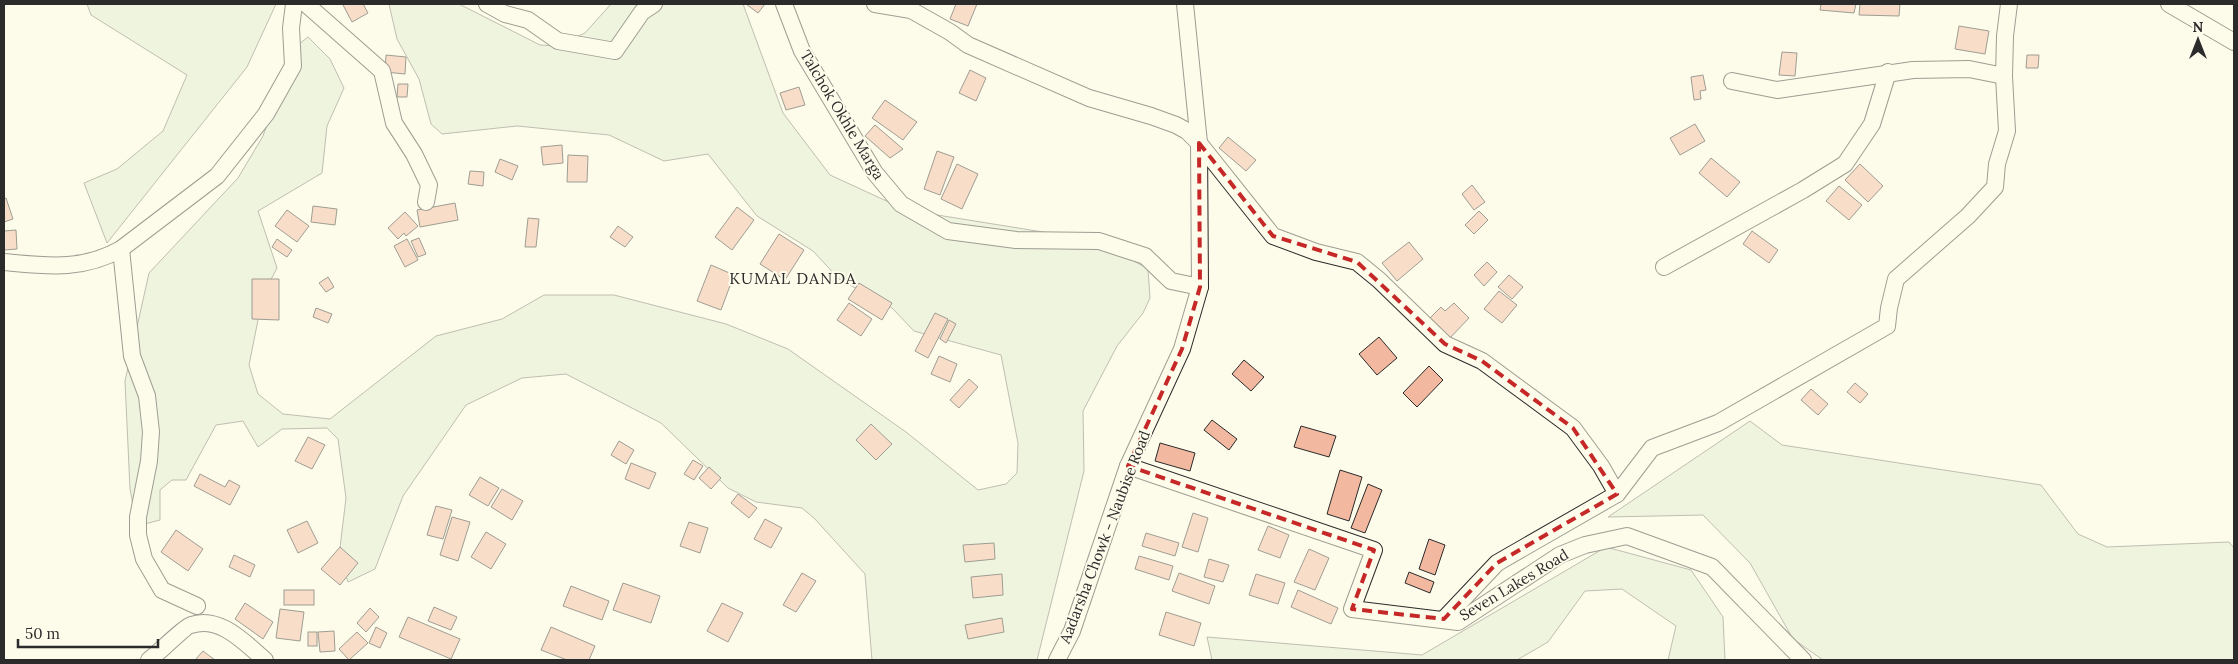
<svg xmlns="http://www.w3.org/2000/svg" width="2238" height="664" font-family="Lora,serif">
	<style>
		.green { fill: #deebd1; stroke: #74746e }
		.building { fill: #f2b8a0; stroke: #2b2b2b }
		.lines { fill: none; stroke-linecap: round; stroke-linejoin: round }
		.street-casing { stroke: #2b2b2b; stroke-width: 18 }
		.street { stroke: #fdfbea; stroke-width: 16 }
		.marked { fill: none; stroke: #c62828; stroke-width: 4; stroke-dasharray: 10 6; stroke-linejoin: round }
		.labels { text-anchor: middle; stroke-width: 4; stroke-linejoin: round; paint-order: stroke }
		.street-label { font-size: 15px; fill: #2b2b2b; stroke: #fdfbea }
		.neighbourhood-label { font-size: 16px; letter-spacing: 1px; fill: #2b2b2b; stroke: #fdfbea }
	</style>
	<rect width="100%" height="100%" fill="#fdfbea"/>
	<!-- green -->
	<g class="green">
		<polygon points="87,4 276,4 247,67 107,243 84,183 117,169 163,131 187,75 91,15"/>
		<polygon points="389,4 459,4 540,45 556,46 585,33 611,4 743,4 783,113 830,175 906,210 1099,241 1148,269 1150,298 1143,313 1117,346 1083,411 1084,471 1037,660 872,660 865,574 814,518 802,508 756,502 728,488 661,423 566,374 522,378 466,405 403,496 375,569 348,582 339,556 346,498 338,439 327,428 282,429 258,447 243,421 216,425 186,480 172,480 160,490 160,520 137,526 130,489 125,381 149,273 238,178 263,136 294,48 308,37 330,59 344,88 327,126 322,173 258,211 277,268 263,295 249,365 258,394 283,414 330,419 436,336 502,319 544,295 614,295 726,324 788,349 906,432 978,490 1006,484 1017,473 1018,443 1001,355 914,331 892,308 839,279 813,251 757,216 708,154 664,161 609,135 517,126 442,134 431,124 419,79 397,39"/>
		<polygon points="1750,421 1782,445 2041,485 2078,534 2107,547 2229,542 2234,548 2234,660 1823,660 1793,639 1750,563 1703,515 1608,517"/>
		<polygon points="1606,547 1691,570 1723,617 1725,660 1668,660 1676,626 1622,589 1585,591 1548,642 1517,660 1212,660 1207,637 1422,655"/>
	</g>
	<!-- building -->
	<g class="building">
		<polygon points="345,4 363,4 368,13 352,22 343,5"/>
		<polygon points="746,4 765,4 758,13"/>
		<polygon points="956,4 977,4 968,26 950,19"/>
		<polygon points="1821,4 1856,4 1854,13 1820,10"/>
		<polygon points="1860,4 1900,4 1899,16 1859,15"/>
		<polygon points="1959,26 1989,31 1985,54 1955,49"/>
		<polygon points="1782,52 1797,53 1795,76 1779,75"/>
		<polygon points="386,55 406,57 405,74 385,72"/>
		<polygon points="2027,55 2039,55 2038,68 2026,68"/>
		<polygon points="970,70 986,78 976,101 959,93"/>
		<polygon points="1703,75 1706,90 1700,91 1701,99 1694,100 1691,77"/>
		<polygon points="398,84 408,84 407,97 397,97"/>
		<polygon points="799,87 805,105 786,110 780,93"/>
		<polygon points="885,100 917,122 903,140 872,118"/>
		<polygon points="1695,124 1705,141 1680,155 1670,138"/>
		<polygon points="875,125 903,149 890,158 865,136"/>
		<polygon points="1228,137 1256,160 1246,171 1219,148"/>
		<polygon points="562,145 563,163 543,165 541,147"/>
		<polygon points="937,151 954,157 940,195 924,189"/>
		<polygon points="568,155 588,156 587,182 567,182"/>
		<polygon points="1711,158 1740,182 1727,197 1699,173"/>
		<polygon points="500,159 518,166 512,180 495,172"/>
		<polygon points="957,164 978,174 962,209 941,199"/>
		<polygon points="1860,164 1883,186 1868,202 1845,180"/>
		<polygon points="470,171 484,172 483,186 468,184"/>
		<polygon points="1472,185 1485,202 1474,210 1462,194"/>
		<polygon points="1839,186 1862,205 1849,220 1826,201"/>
		<polygon points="6,198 13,219 4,222 4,199"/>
		<polygon points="455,203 458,220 420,227 417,210"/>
		<polygon points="313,206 337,209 335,225 311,222"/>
		<polygon points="737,207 754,220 732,250 715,237"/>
		<polygon points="287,210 309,226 297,242 275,226"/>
		<polygon points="1479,211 1488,220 1474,234 1465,225"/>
		<polygon points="405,212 418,226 406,236 404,233 398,239 388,228"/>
		<polygon points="528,218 539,219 536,247 525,247"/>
		<polygon points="618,226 633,237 625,247 610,237"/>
		<polygon points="16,230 17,249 4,250 4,231"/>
		<polygon points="1752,231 1778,250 1769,263 1743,244"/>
		<polygon points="779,234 804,250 785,280 760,264"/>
		<polygon points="419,238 426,254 418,257 411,241"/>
		<polygon points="277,239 292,250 287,257 272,247"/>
		<polygon points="407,239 418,260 405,267 394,246"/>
		<polygon points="1409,242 1423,259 1397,281 1382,263"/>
		<polygon points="1487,262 1497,272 1484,286 1474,275"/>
		<polygon points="711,265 734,275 721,310 697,301"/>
		<polygon points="1509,275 1523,287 1512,299 1498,287"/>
		<polygon points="328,277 334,287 326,292 319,283"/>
		<polygon points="252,279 279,279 279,320 252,319"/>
		<polygon points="859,283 892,303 882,320 848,299"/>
		<polygon points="1499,291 1517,305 1502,323 1484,309"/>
		<polygon points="849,303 872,319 861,336 837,320"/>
		<polygon points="1454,303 1469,318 1449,339 1429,319 1441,307 1445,311"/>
		<polygon points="316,308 332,314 328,323 313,317"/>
		<polygon points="935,313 948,319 928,358 915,351"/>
		<polygon points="949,320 956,324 946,343 940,339"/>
		<polygon points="1379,337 1397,358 1377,375 1359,354"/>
		<polygon points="939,356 957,364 950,382 931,374"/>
		<polygon points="1244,360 1264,377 1251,391 1232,374"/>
		<polygon points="1429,366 1443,380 1417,407 1403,393"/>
		<polygon points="969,379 978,387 959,408 950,400"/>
		<polygon points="1855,383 1868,394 1860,403 1847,392"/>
		<polygon points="1811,389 1828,404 1818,415 1801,400"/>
		<polygon points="1212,420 1237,439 1229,450 1204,430"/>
		<polygon points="871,424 892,444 876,460 856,440"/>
		<polygon points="1301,426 1336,436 1329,457 1294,447"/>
		<polygon points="308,437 325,445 312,469 295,461"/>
		<polygon points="619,441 634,450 626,464 611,455"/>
		<polygon points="1160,443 1195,453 1190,471 1155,461"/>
		<polygon points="693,460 703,466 694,480 684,474"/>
		<polygon points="631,463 656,473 649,489 625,479"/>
		<polygon points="709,467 721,478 711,489 699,478"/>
		<polygon points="1340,470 1362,477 1349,521 1327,514"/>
		<polygon points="200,474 225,487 229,480 240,486 230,505 194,486"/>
		<polygon points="480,477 499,488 488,506 469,495"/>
		<polygon points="1368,484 1382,490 1365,533 1351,528"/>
		<polygon points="502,489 523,501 512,520 491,507"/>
		<polygon points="738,494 757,508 749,518 731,503"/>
		<polygon points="436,506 452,510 443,539 427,535"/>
		<polygon points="1193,513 1208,518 1198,552 1182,547"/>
		<polygon points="452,517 470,522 458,561 440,555"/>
		<polygon points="765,519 782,528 771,548 754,539"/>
		<polygon points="307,521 318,543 298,553 287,530"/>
		<polygon points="689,522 708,528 700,553 680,546"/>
		<polygon points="1268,526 1289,535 1280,558 1258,550"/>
		<polygon points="176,530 203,549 188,571 161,552"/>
		<polygon points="486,532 506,544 491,569 471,557"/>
		<polygon points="1146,533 1179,543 1175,556 1142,546"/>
		<polygon points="1429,539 1445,545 1435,575 1419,569"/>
		<polygon points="994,543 995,559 965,562 963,545"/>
		<polygon points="340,547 358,563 340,585 321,569"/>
		<polygon points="1309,549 1329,558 1315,590 1294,582"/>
		<polygon points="234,555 255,565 250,577 229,567"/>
		<polygon points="1139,556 1173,566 1169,580 1135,569"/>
		<polygon points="1209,559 1229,565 1223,582 1204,577"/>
		<polygon points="1409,572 1434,582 1430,593 1405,583"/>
		<polygon points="802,573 816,581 796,612 783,605"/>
		<polygon points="1179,573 1215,586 1209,604 1172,591"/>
		<polygon points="1002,574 1003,595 973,598 971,577"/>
		<polygon points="1256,574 1285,583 1278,604 1249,595"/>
		<polygon points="623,583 660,596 651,623 613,610"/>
		<polygon points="571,586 609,601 602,620 563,606"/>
		<rect x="284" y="590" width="30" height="15"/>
		<polygon points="1298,590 1338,608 1331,624 1291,607"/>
		<polygon points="245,603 273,622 263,639 235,619"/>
		<polygon points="722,603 743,613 728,642 707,631"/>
		<polygon points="434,607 457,617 451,630 428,621"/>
		<polygon points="370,608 379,617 366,632 357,623"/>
		<polygon points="280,609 304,612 300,641 276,638"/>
		<polygon points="1166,612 1201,623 1194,646 1159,635"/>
		<polygon points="408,617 460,639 451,659 399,637"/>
		<polygon points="1002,618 1004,632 968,639 965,625"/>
		<polygon points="376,627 387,633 380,648 369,643"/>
		<polygon points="551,627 595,646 589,660 567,660 541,650"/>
		<polygon points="334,631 335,651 320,652 318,632"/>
		<rect x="308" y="632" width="9" height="14"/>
		<polygon points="357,632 368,643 349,660 339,649"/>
		<polygon points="203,651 215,660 195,660"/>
	</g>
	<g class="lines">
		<!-- street casing -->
		<g class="street-casing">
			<g id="street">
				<polyline points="306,4 382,71 394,123 414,154 429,185 426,202"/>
				<polyline points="487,4 505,14 528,20 558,41 615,51 642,12 654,4"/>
				<polyline points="784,4 802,51 875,173 901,204 948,231 1016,240 1099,241 1145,256 1171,281 1200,287"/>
				<polyline points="875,4 911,10 950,32 968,45 1089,98 1151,116 1176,125 1187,131 1199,143 1273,236 1316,252 1357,262 1379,280 1445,344 1482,361 1573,428 1601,466 1617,494"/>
				<polyline points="2169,4 2234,42"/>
				<polyline points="1732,81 1777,90 1913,70 1969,69 2004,76"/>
				<polyline points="121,249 132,356 147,396 151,432 149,461 138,517 138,535 144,559 162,590 197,606"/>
				<path d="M4,262C47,266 82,271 121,249L217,176L266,114L293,66L291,28L294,4"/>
				<polyline points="1664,267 1803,190 1845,164 1872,124 1888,72"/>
				<polyline points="1128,466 1374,550 1352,609 1458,622 1560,555 1585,545 1627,536 1712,567 1803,660"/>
				<polyline points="1444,619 1497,563 1617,494 1652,448 1718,423 1887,326 1889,308 1896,279 1968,216 1995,187 1997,164 2007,131 2004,76 2005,36 2009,4"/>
				<path d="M149,660C157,654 186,626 191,625C220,615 245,643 265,660"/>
				<polyline points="1057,660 1072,631 1128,466 1182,349 1200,287 1199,143 1185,4"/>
			</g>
		</g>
		<!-- street -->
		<use href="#street" class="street"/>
	</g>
	<!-- marked area -->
	<path d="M0 0H2238V664H0ZM1199,143L1273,236L1357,262L1445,344L1482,361L1573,428L1617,494L1497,563L1444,619L1352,609L1374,550L1128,466L1182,349L1200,287Z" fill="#fdfbea" fill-opacity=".55" fill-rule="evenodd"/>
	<path class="marked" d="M1199,143L1273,236L1357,262L1445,344L1482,361L1573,428L1617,494L1497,563L1444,619L1352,609L1374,550L1128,466L1182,349L1200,287Z"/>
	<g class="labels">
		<!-- street labels -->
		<g class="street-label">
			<text transform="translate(842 115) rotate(59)" y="5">Talchok Okhle Marga</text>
			<text transform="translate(1105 537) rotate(-69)" y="5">Aadarsha Chowk - Naubise Road</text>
			<text transform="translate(1514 585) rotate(-31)" y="5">Seven Lakes Road</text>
		</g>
		<!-- neighbourhood labels -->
		<g class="neighbourhood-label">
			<text x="793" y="284">KUMAL DANDA</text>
		</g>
	</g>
	<!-- border -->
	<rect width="2238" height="664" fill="none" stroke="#2b2b2b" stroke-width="10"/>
	<!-- north arrow -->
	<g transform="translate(2198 40)" stroke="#fdfbea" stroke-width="4" paint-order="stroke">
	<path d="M0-4L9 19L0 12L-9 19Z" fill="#2b2b2b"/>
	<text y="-8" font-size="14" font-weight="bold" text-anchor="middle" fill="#2b2b2b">N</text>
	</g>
	<!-- scale -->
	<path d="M18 639v8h140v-8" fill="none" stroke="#2b2b2b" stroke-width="2.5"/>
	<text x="25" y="639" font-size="15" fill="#2b2b2b" stroke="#fdfbea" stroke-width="4" paint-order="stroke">50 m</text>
</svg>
